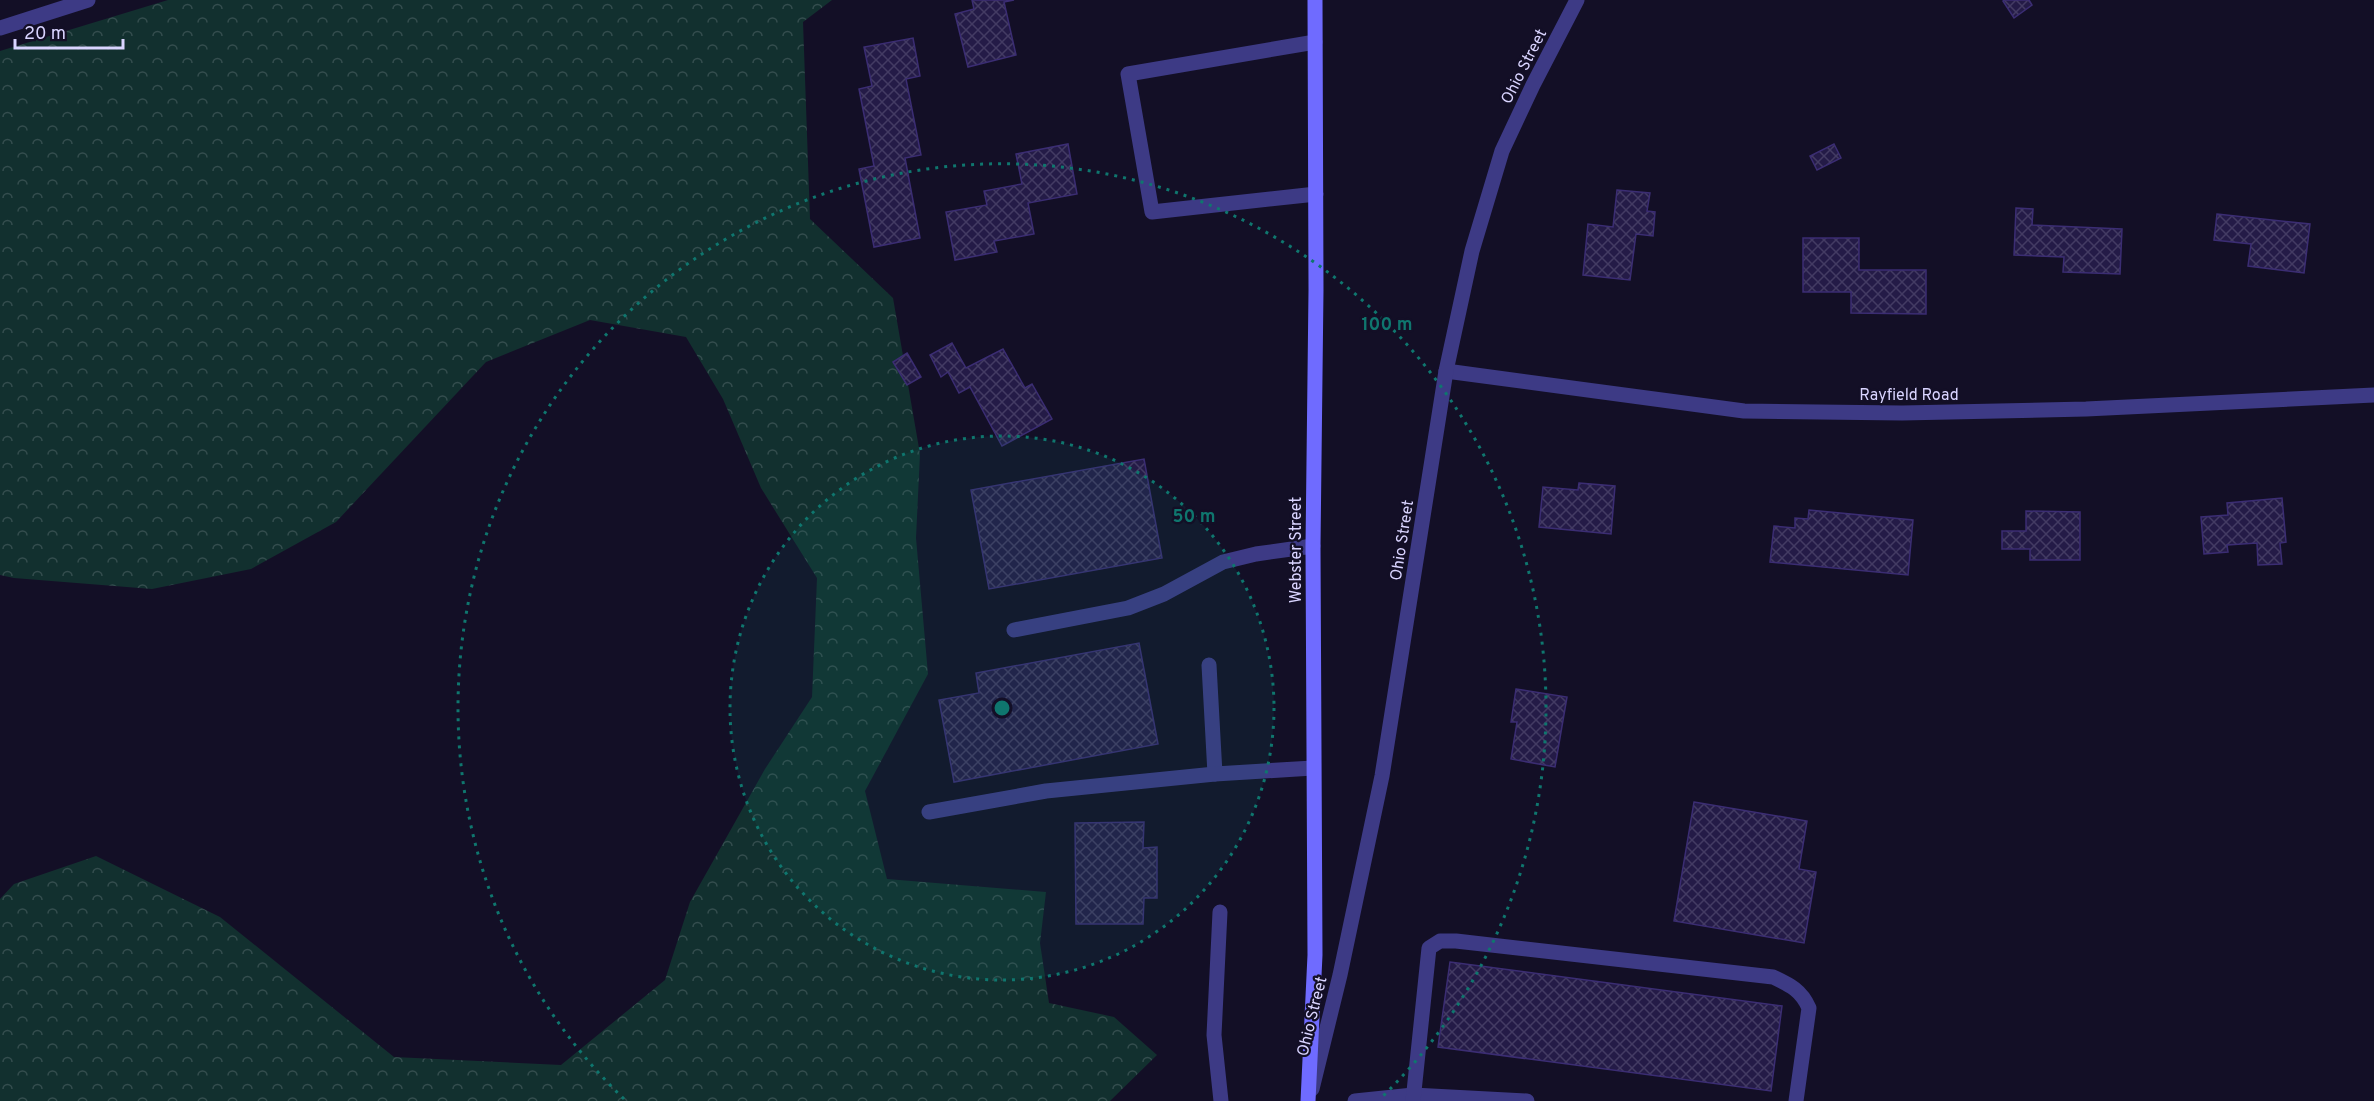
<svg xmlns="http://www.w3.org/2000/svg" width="2374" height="1101" font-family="Overpass,sans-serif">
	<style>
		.forest { fill: url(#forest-crowns) }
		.building { fill: url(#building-cross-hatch); stroke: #3b2d73; stroke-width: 1.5 }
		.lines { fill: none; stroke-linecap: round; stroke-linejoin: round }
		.lane { stroke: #3d3a85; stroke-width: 15 }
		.street { stroke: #3d3a85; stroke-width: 15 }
		.secondary { stroke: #6f6bff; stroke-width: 15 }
		.ring { fill: none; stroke: #0f766e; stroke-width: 3; stroke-dasharray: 3 6 }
		.labels { text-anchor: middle; stroke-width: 4.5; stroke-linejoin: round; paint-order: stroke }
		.street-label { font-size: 16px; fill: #d9d4ff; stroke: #130f26 }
		.centre { fill: #0f766e; stroke: #130f26; stroke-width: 3 }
		.ring-label { font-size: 18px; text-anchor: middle; font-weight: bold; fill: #0f766e; stroke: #130f26; stroke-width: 4.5; stroke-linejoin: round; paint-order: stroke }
	</style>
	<defs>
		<pattern id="forest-crowns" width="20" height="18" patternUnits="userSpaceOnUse" patternTransform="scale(1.5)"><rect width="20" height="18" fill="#12302f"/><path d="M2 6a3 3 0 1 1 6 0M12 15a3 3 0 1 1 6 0" fill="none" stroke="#344d4e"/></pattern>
		<pattern id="building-cross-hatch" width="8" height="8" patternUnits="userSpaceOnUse" patternTransform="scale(1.5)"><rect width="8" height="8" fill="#241b47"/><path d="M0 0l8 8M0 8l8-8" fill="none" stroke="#433b63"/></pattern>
	</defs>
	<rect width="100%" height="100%" fill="#130f26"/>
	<!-- forest -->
	<polygon class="forest" points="168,0 832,0 803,22 810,219 893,298 920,454 916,538 928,674 865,791 887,879 1046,892 1040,943 1049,1003 1114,1017 1157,1055 1110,1101 0,1101 0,899 14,884 96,856 220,917 394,1057 561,1065 665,980 690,902 765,769 812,697 817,578 761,488 723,399 686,337 590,320 486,362 336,522 251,569 152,589 14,578 0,575 0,51"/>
	<!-- building -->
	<g class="building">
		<polygon points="972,0 1014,0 1004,2 1016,55 968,67 955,14 974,9"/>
		<polygon points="2004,0 2029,0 2032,5 2014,18 2003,1"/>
		<polygon points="913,38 920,76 906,79 921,155 905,158 920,238 874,247 859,169 874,166 859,89 872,86 864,47"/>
		<polygon points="1068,144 1077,194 1028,203 1034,234 994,241 997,252 955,260 946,212 987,205 984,191 1022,184 1016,154"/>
		<polygon points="1834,144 1841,158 1817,170 1810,156"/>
		<polygon points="1617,190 1650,193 1647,211 1655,212 1653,236 1636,234 1630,280 1583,275 1588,224 1613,227"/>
		<polygon points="2016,208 2033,209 2032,225 2122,229 2120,274 2063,272 2064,257 2014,255"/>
		<polygon points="2217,214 2310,224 2304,273 2248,266 2251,244 2214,240"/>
		<polygon points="1803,238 1859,238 1859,270 1926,270 1926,314 1851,313 1851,292 1803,292"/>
		<polygon points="952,343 966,368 1003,349 1025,388 1032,384 1052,419 1002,446 970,387 959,393 948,372 941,377 930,355"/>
		<polygon points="907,353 921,377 907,385 893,362"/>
		<polygon points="1144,459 1162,558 989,589 971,490"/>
		<polygon points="1579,483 1615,486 1611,534 1539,527 1543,487 1578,490"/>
		<polygon points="2282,498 2286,542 2280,543 2282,564 2258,565 2257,543 2227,545 2228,552 2204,554 2201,517 2228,515 2227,503"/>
		<polygon points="1809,510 1913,520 1908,575 1770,562 1774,526 1795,528 1795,518 1808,519"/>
		<polygon points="2026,511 2080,512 2080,560 2030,560 2030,549 2002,549 2002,531 2026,531"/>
		<polygon points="1139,643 1158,744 954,782 939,700 979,693 976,673"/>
		<polygon points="1516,689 1567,697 1555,767 1511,759 1517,722 1511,722"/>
		<polygon points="1694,802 1807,821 1799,869 1816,872 1804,943 1674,921"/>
		<polygon points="1144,822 1143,848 1157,847 1157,898 1144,898 1143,924 1076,924 1075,823"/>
		<polygon points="1450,962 1782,1006 1771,1091 1438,1047"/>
	</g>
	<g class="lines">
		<!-- lane -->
		<g class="lane">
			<polyline points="1315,42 1128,74 1152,212 1316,194"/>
			<polyline points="1014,630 1128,608 1164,594 1223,562 1256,554 1313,546"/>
			<polyline points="1209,665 1215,774"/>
			<polyline points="929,812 1046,791 1215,774 1313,768"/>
			<polyline points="1220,912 1214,1035 1221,1101"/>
			<polyline points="1355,1101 1413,1095 1527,1101"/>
			<path d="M1413,1101L1429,948L1440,941H1456L1773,977C1790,985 1801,990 1809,1008L1796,1101"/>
		</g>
		<!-- street -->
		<g class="street">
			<polyline points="0,28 88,0"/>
			<polyline points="1446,371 1744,411 1902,413 2086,409 2374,395"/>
			<polyline points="1312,1089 1340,975 1382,776 1446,371 1472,251 1502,151 1533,85 1577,0"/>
		</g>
		<!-- secondary -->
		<polyline class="secondary" points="1308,1101 1315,955 1313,546 1316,290 1315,0"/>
	</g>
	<!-- distance rings -->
	<circle cx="1002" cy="708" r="272" fill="#0f766e" fill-opacity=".12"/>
	<g class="ring">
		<circle cx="1002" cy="708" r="272"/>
		<path d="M624 1099A544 544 0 1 1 1380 1099"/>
	</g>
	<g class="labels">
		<!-- street labels -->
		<g class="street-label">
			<text transform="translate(1523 66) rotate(-63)" y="6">Ohio Street</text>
			<text x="1909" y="400">Rayfield Road</text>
			<text transform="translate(1401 540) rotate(-81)" y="6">Ohio Street</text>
			<text transform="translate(1295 550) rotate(-90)" y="6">Webster Street</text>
			<text transform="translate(1311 1016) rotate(-76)" y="6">Ohio Street</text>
		</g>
	</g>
	<circle cx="1002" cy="708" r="9" class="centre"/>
	<g class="ring-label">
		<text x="1387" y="330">100 m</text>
		<text x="1194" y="522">50 m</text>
	</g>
	<!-- scale -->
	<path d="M15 39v9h108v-9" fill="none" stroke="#d9d4ff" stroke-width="3"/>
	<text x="24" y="39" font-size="18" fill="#d9d4ff" stroke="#130f26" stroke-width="4.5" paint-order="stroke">20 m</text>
</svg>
